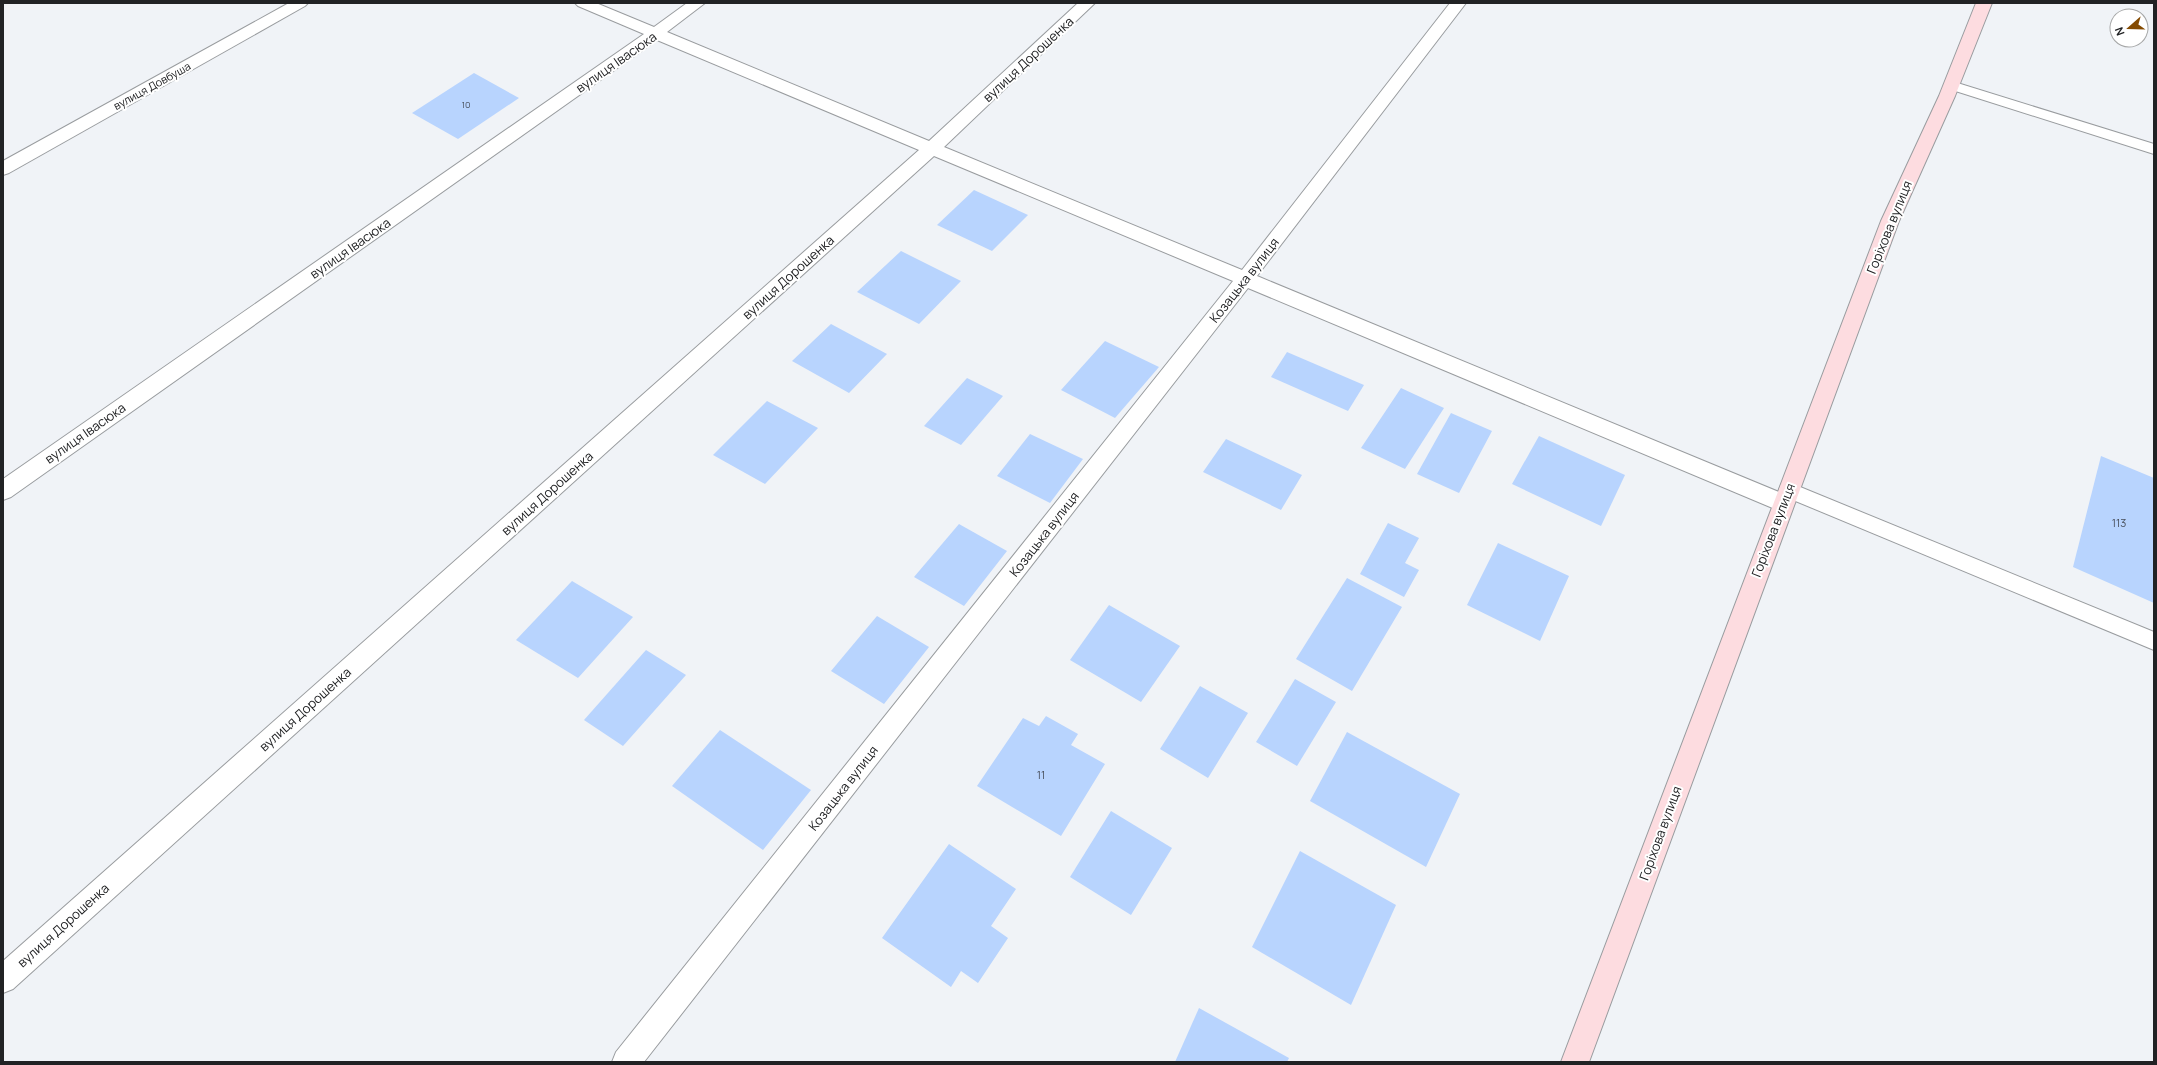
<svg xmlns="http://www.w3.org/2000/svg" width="2157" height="1065" font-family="Manrope,sans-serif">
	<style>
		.building { fill: #b8d4fe }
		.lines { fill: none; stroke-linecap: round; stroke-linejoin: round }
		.service-casing { stroke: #999c9f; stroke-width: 2 }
		.minor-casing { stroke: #999c9f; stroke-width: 2 }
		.secondary-casing { stroke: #999c9f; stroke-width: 2 }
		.service { fill: #fff; fill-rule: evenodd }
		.minor { fill: #fff; fill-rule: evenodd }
		.secondary { fill: #fddce0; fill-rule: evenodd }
		.labels { text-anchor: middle; stroke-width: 4; stroke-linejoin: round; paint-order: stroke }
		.far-number-label { font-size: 9px; fill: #474e5a }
		.far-street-label { font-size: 11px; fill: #212224; stroke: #fff }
		.number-label { font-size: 11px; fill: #474e5a }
		.street-label { font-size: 13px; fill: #212224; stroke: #fff }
	</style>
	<rect width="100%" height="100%" fill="#f0f3f7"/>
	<!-- building -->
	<g class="building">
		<polygon points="474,73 519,98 458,139 412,113"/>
		<polygon points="974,190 1028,215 992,251 937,225"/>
		<polygon points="901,251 961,281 919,324 857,292"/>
		<polygon points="831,324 887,354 849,393 792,361"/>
		<polygon points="1105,341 1159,367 1115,418 1061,390"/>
		<polygon points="1287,352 1364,385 1348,411 1271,377"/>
		<polygon points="967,378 1003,396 961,445 924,426"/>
		<polygon points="1401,388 1444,408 1405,469 1361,448"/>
		<polygon points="767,401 818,428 765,484 713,455"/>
		<polygon points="1451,413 1492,431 1459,493 1417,474"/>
		<polygon points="1030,434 1083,459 1050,503 997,476"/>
		<polygon points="1539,436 1625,475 1601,526 1512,484"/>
		<polygon points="1226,439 1302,475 1281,510 1203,472"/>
		<polygon points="2101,456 2154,478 2154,603 2073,567"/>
		<polygon points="1388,523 1419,538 1405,563 1419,570 1404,597 1360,574"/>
		<polygon points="959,524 1007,551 964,606 914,577"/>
		<polygon points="1498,543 1569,576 1540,641 1467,605"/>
		<polygon points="1347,578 1402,607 1352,691 1296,659"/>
		<polygon points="572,581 633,617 578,678 516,640"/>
		<polygon points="1109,605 1180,646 1141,702 1070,660"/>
		<polygon points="877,616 929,647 884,704 831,671"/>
		<polygon points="646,650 686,675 623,746 584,720"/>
		<polygon points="1295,679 1336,702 1297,766 1256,742"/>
		<polygon points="1200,686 1248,713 1208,778 1160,749"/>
		<polygon points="1046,716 1078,734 1071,745 1105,764 1061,836 977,786 1023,718 1039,726"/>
		<polygon points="720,730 811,790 763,850 672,786"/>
		<polygon points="1347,732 1460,794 1426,867 1310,801"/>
		<polygon points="1111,811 1172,848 1131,915 1070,877"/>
		<polygon points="949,844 1016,889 991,926 1008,938 978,983 961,971 951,987 882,938"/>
		<polygon points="1300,851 1396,905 1351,1005 1252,947"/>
		<polygon points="1199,1008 1289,1058 1287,1062 1175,1062"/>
	</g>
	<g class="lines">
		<!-- service casing -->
		<g class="service-casing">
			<g id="service">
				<polygon points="1951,81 2154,144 2154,154 1946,88 1944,85 1946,82"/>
				<polygon points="1788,482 2154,632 2154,650 1781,495 1779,490 1781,485"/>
			</g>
		</g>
		<!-- minor casing -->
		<g class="minor-casing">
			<g id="minor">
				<polygon points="289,3 308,3 305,6 9,173 3,175 3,161"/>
				<polygon points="575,3 596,3 654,27 687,3 705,3 667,32 929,141 1078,3 1095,3 944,147 1242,270 1450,3 1466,3 1257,276 1791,497 1794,503 1791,509 1783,512 1775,509 1248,288 644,1062 612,1062 616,1052 1233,281 934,156 13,989 3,993 3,961 919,150 657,40 11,497 3,500 3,479 644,34 578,6"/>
			</g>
		</g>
		<!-- secondary casing -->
		<g class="secondary-casing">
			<polygon id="secondary" points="1976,3 1992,3 1955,96 1899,221 1589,1062 1561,1062 1881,221 1939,96"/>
		</g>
		<!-- service -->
		<use href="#service" class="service"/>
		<!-- minor -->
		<use href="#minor" class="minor"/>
		<!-- secondary -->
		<use href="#secondary" class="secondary"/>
	</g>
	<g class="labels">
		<!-- far-number labels -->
		<g class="far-number-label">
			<text x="466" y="108">10</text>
		</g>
		<!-- far-street labels -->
		<g class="far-street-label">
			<text transform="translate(152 86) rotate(-29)" y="4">вулиця Довбуша</text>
		</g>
		<!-- number labels -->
		<g class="number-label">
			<text x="2119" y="527">113</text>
			<text x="1041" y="779">11</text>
		</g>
		<!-- street labels -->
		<g class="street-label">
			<text transform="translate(1028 59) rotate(-43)" y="5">вулиця Дорошенка</text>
			<text transform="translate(616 62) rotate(-35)" y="5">вулиця Івасюка</text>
			<text transform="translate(1889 227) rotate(-68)" y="5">Горіхова вулиця</text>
			<text transform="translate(350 248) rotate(-35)" y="5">вулиця Івасюка</text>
			<text transform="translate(788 277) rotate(-42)" y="5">вулиця Дорошенка</text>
			<text transform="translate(1244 280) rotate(-52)" y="5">Козацька вулиця</text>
			<text transform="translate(85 433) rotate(-35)" y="5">вулиця Івасюка</text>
			<text transform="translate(547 493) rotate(-42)" y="5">вулиця Дорошенка</text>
			<text transform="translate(1773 530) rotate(-69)" y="5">Горіхова вулиця</text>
			<text transform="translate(1044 534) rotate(-52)" y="5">Козацька вулиця</text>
			<text transform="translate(305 709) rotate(-42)" y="5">вулиця Дорошенка</text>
			<text transform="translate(843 788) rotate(-52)" y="5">Козацька вулиця</text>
			<text transform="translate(1660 833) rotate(-70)" y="5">Горіхова вулиця</text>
			<text transform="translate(63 925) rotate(-42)" y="5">вулиця Дорошенка</text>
		</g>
	</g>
	<!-- border -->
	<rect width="2157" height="1065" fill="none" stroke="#212224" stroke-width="8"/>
	<!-- north arrow -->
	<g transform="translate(2129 28) rotate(250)"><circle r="19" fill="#ffffff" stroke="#a6a7a7"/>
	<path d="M0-3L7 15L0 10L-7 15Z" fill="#844a00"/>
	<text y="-6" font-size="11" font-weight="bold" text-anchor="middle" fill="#212224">N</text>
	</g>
</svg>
